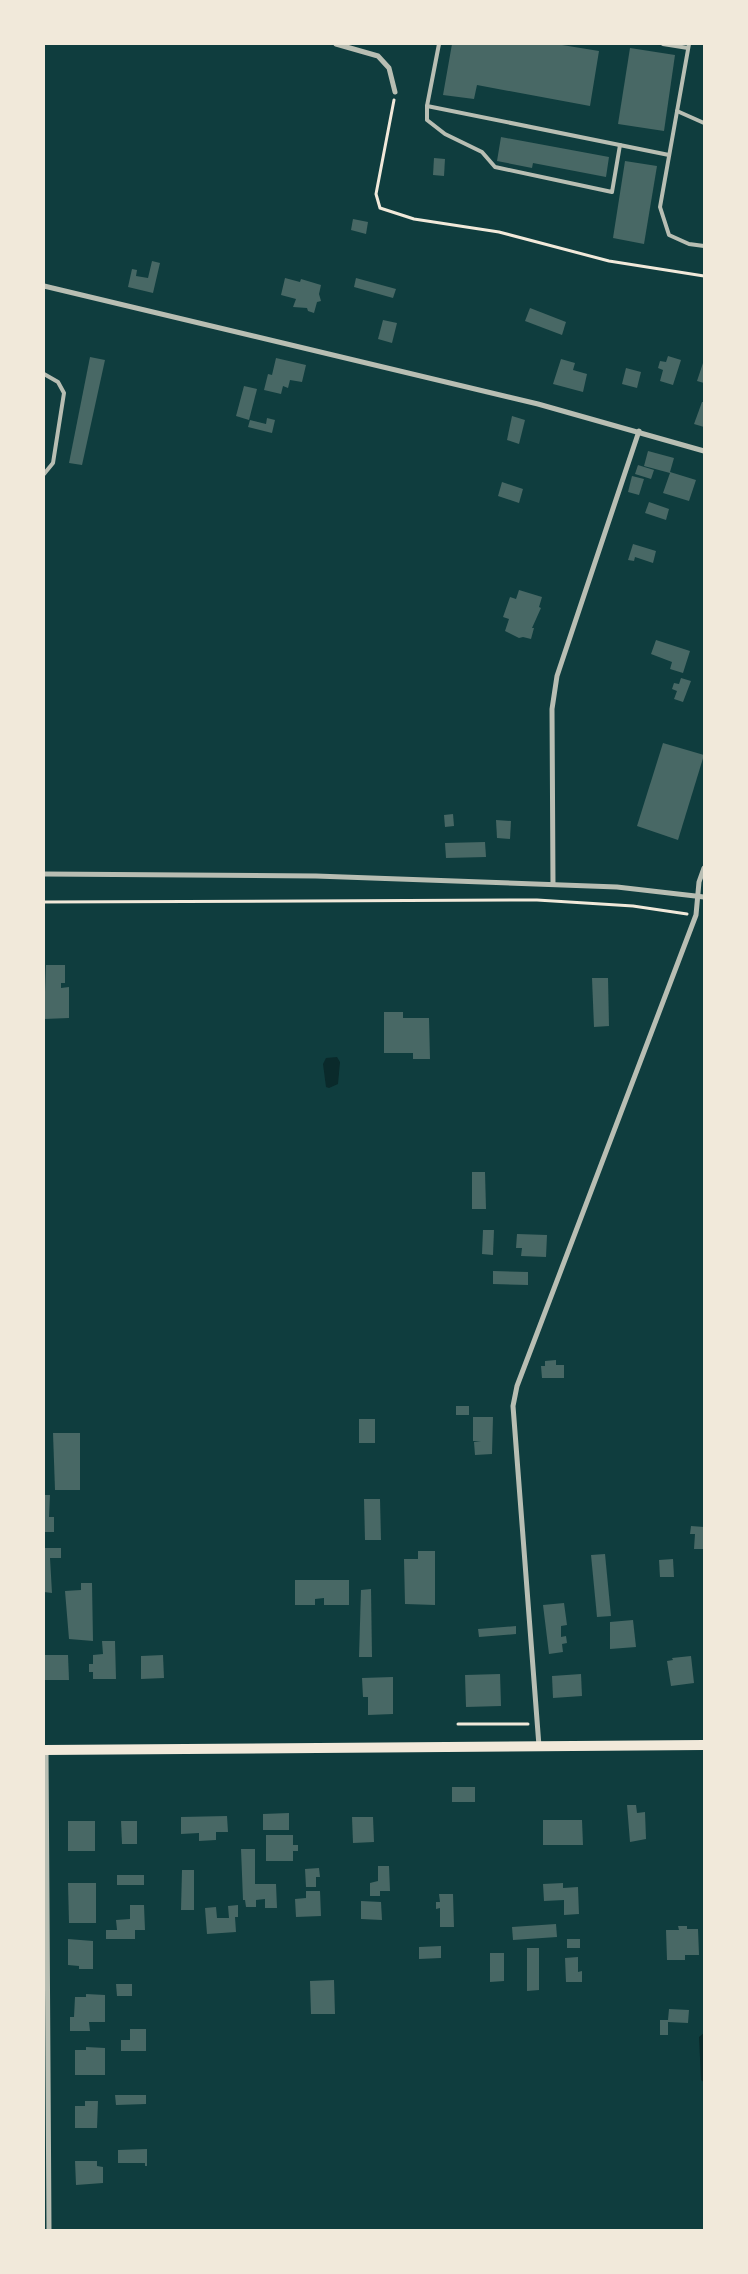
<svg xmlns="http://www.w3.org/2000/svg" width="748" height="2274" font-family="Roboto,sans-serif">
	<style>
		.water { fill: #0a2a2b }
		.building { fill: #486865 }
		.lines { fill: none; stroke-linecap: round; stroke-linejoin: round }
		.path { stroke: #f1e9da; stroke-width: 3 }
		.service { stroke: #b8beb3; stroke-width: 4 }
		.minor { stroke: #b8beb3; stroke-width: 5 }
		.secondary { stroke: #f1e9da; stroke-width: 10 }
	</style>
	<rect width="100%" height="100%" fill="#0f3d3e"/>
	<!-- water -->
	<g class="water">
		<polygon points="337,1057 340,1062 338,1084 329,1088 326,1087 323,1064 326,1058"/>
		<polygon points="704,2033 704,2082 701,2080 699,2037"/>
	</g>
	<!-- building -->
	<g class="building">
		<polygon points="452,44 556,44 599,51 590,106 477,85 474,99 443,95"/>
		<polygon points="630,48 675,55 664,131 618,124"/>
		<polygon points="501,137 609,157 606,177 533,163 532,168 497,161"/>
		<polygon points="434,158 445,159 444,176 433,175"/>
		<polygon points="625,161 657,166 644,244 613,238"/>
		<polygon points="353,219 368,222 366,234 351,230"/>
		<polygon points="152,261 160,263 153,293 128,287 132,269 137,270 136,276 148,278"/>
		<polygon points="285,278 300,282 301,279 321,285 319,294 321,301 317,302 314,313 308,311 307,308 293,307 296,299 281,295"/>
		<polygon points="356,278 396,289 393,298 354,287"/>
		<polygon points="530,308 566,322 562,335 525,321"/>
		<polygon points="383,320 397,323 392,343 378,339"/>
		<polygon points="668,356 681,360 673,385 660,381 663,370 658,368 660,361 666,362"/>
		<polygon points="90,357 105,360 82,465 69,463"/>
		<polygon points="276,358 306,365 302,382 290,380 288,388 283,386 281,394 264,390 268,374 272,375"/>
		<polygon points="561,359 575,363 573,370 587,374 583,392 553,384"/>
		<polygon points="704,360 704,383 697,381"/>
		<polygon points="626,368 641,372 637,388 622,384"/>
		<polygon points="244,386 257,389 249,420 236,416"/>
		<polygon points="702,402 704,402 704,427 694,424"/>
		<polygon points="512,416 525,420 519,444 507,440"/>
		<polygon points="267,418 275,420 272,433 248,427 250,420 266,424"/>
		<polygon points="648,451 674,458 670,472 696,480 689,501 663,493 670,473 644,466"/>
		<polygon points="638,465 654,470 651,479 635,474"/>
		<polygon points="632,476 644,479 639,495 628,492"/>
		<polygon points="502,482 523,489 519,503 498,496"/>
		<polygon points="649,502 669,509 666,520 645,513"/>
		<polygon points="633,544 656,551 653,563 635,557 634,561 628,560"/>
		<polygon points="519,590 542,597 539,607 541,608 532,628 534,628 531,639 523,637 519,638 505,631 509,619 503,617 510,597 516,599"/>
		<polygon points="656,640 690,651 683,673 670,669 672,662 651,654"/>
		<polygon points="681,678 691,681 683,702 674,699 677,691 672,689 674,683 679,684"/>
		<polygon points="663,743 704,755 678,840 637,826"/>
		<polygon points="453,814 454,826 445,827 444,815"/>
		<polygon points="496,820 511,821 510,839 497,838"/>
		<polygon points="485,842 486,857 446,858 445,843"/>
		<polygon points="46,965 65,965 65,983 61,983 61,988 69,987 69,1018 44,1019"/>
		<polygon points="592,978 608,978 609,1026 594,1027"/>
		<polygon points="384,1012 403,1012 403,1018 429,1018 430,1059 413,1059 413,1053 384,1053"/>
		<polygon points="472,1172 485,1172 486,1209 472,1209"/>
		<polygon points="483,1230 494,1230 493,1255 482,1254"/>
		<polygon points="517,1234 547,1235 546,1257 521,1256 522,1248 516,1248"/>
		<polygon points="493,1271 528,1272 528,1285 493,1284"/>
		<polygon points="556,1360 556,1365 564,1365 564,1378 542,1378 541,1366 545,1366 545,1361"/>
		<rect x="456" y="1406" width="13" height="9"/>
		<polygon points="473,1417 493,1417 492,1454 475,1455 474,1442 481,1441 473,1441"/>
		<rect x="359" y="1419" width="16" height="24"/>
		<polygon points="53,1433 80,1433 80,1490 55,1490"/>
		<polygon points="44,1495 50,1495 49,1517 54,1517 54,1532 44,1532"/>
		<polygon points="364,1499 380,1499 381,1540 365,1540"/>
		<polygon points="691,1526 704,1527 704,1549 694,1549 695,1534 690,1534"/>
		<polygon points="44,1548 61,1548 61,1558 50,1558 52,1593 44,1592"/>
		<polygon points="418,1551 435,1551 435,1605 405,1604 404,1559 418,1559"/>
		<polygon points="605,1554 611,1616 597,1617 591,1555"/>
		<polygon points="673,1559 674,1577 660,1577 659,1560"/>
		<polygon points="295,1580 349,1580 349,1605 324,1605 324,1598 315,1599 315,1605 295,1605"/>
		<polygon points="81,1583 92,1583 93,1641 69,1639 65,1591 81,1590"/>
		<polygon points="371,1589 372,1657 359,1657 361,1590"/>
		<polygon points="564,1603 567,1625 561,1626 561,1637 566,1636 567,1643 562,1644 563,1652 549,1654 543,1605"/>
		<polygon points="633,1620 636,1647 610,1649 610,1622"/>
		<polygon points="516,1626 516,1634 479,1637 478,1629"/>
		<polygon points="102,1641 115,1641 116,1679 93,1679 93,1672 89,1672 89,1664 93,1664 93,1655 103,1654"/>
		<polygon points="45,1655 68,1655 69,1680 45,1680"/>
		<polygon points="163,1655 164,1678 141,1679 141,1656"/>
		<polygon points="691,1656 694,1683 671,1686 667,1661 673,1660 672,1658"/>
		<polygon points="500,1674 501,1706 466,1707 465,1675"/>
		<polygon points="581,1674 582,1696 553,1698 552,1676"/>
		<polygon points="393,1677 393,1714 368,1715 368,1697 363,1697 362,1678"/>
		<rect x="452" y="1787" width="23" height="15"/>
		<polygon points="627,1805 636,1805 637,1813 645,1812 646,1839 630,1842"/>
		<polygon points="289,1813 289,1830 263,1830 263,1814"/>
		<polygon points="227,1816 228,1832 216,1832 216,1840 199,1841 199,1833 181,1834 181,1817"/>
		<polygon points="352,1817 373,1817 374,1842 353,1843"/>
		<polygon points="543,1820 582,1820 583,1845 543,1845"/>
		<rect x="68" y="1821" width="27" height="30"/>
		<polygon points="121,1821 137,1821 137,1844 122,1844"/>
		<polygon points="266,1835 293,1835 293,1845 298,1845 298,1851 293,1851 293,1861 266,1861"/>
		<polygon points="241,1849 255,1849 255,1884 276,1884 277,1908 265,1908 265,1899 256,1900 256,1907 246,1907 245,1900 243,1900"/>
		<polygon points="378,1866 389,1866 390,1891 380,1891 380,1896 370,1896 370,1883 378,1881"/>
		<polygon points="319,1868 320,1877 316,1877 316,1887 306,1887 305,1869"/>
		<polygon points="182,1870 194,1870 194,1910 181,1910"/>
		<rect x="117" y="1875" width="27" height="10"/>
		<polygon points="68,1883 96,1883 96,1923 69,1923"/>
		<polygon points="563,1883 563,1888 578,1887 579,1914 564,1915 564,1900 544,1901 543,1884"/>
		<polygon points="306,1891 320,1891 321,1916 296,1917 295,1899 306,1898"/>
		<polygon points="439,1894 453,1894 454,1927 440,1927 440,1908 436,1909 436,1902 440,1902"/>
		<polygon points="361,1901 381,1902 382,1920 361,1919"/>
		<polygon points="130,1905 144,1905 145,1930 135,1930 135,1939 106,1939 106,1930 117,1930 116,1920 130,1919"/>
		<polygon points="238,1905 238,1917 235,1917 236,1932 207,1934 205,1908 216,1907 217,1918 229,1918 228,1906"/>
		<polygon points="556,1924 557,1937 513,1940 512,1927"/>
		<polygon points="678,1926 687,1926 687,1929 698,1929 699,1955 685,1955 685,1960 667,1960 666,1930 679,1930"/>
		<polygon points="68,1939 93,1941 93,1969 79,1969 79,1966 68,1965"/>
		<rect x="567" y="1939" width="13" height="9"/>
		<polygon points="441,1946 441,1958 419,1959 419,1947"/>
		<polygon points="527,1948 539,1948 539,1990 527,1991"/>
		<polygon points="490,1953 504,1953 504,1981 490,1982"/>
		<polygon points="578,1957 578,1972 582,1971 582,1982 566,1982 565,1958"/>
		<polygon points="334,1980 335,2014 311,2014 310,1981"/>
		<polygon points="116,1984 132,1984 132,1996 117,1996"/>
		<polygon points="86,1994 105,1995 105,2022 89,2022 90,2031 70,2031 70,2017 74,2017 75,1997 86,1997"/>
		<polygon points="669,2009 689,2010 688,2023 668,2022 668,2035 660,2035 660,2020 668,2020"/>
		<polygon points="130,2029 146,2029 146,2051 121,2051 121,2040 130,2040"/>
		<polygon points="86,2047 105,2048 105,2075 75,2075 75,2050 86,2050"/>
		<polygon points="115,2095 146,2095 146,2104 116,2105"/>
		<polygon points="85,2101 98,2101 97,2128 75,2128 75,2106 85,2106"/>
		<polygon points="147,2149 147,2166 145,2166 145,2163 118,2163 118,2150"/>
		<polygon points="75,2161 97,2161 97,2166 103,2167 103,2183 76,2185"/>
	</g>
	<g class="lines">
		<!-- path -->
		<g class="path">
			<polyline points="394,100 376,194 380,208 414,219 499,232 609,261 704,276"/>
			<polyline points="44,902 537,900 633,906 687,914"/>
			<polyline points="458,1724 528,1724"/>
		</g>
		<!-- service -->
		<g class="service">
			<polyline points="439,44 427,106 669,155"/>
			<polyline points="663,44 688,48"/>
			<polyline points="689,44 660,207 669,235 689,244 704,246"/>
			<polyline points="427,106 427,120 445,134 482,152 495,167 612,192 620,145"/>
			<polyline points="677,111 704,123"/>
			<polyline points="44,374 58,382 64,393 53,463 44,474"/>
		</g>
		<!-- minor -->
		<g class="minor">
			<polyline points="336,44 378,56 389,68 395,92"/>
			<polyline points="44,286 538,404 704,451"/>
			<polyline points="44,874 316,876 617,887 704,897"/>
			<polyline points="553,884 552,709 557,676 639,431"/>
			<polyline points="539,1746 513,1406 517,1386 696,915 699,882 704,868"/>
			<polyline points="46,1749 49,2230"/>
		</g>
		<!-- secondary -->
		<polyline class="secondary" points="44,1750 704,1745"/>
	</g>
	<!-- border -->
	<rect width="748" height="2274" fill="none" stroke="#f1e9da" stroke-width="90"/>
</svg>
